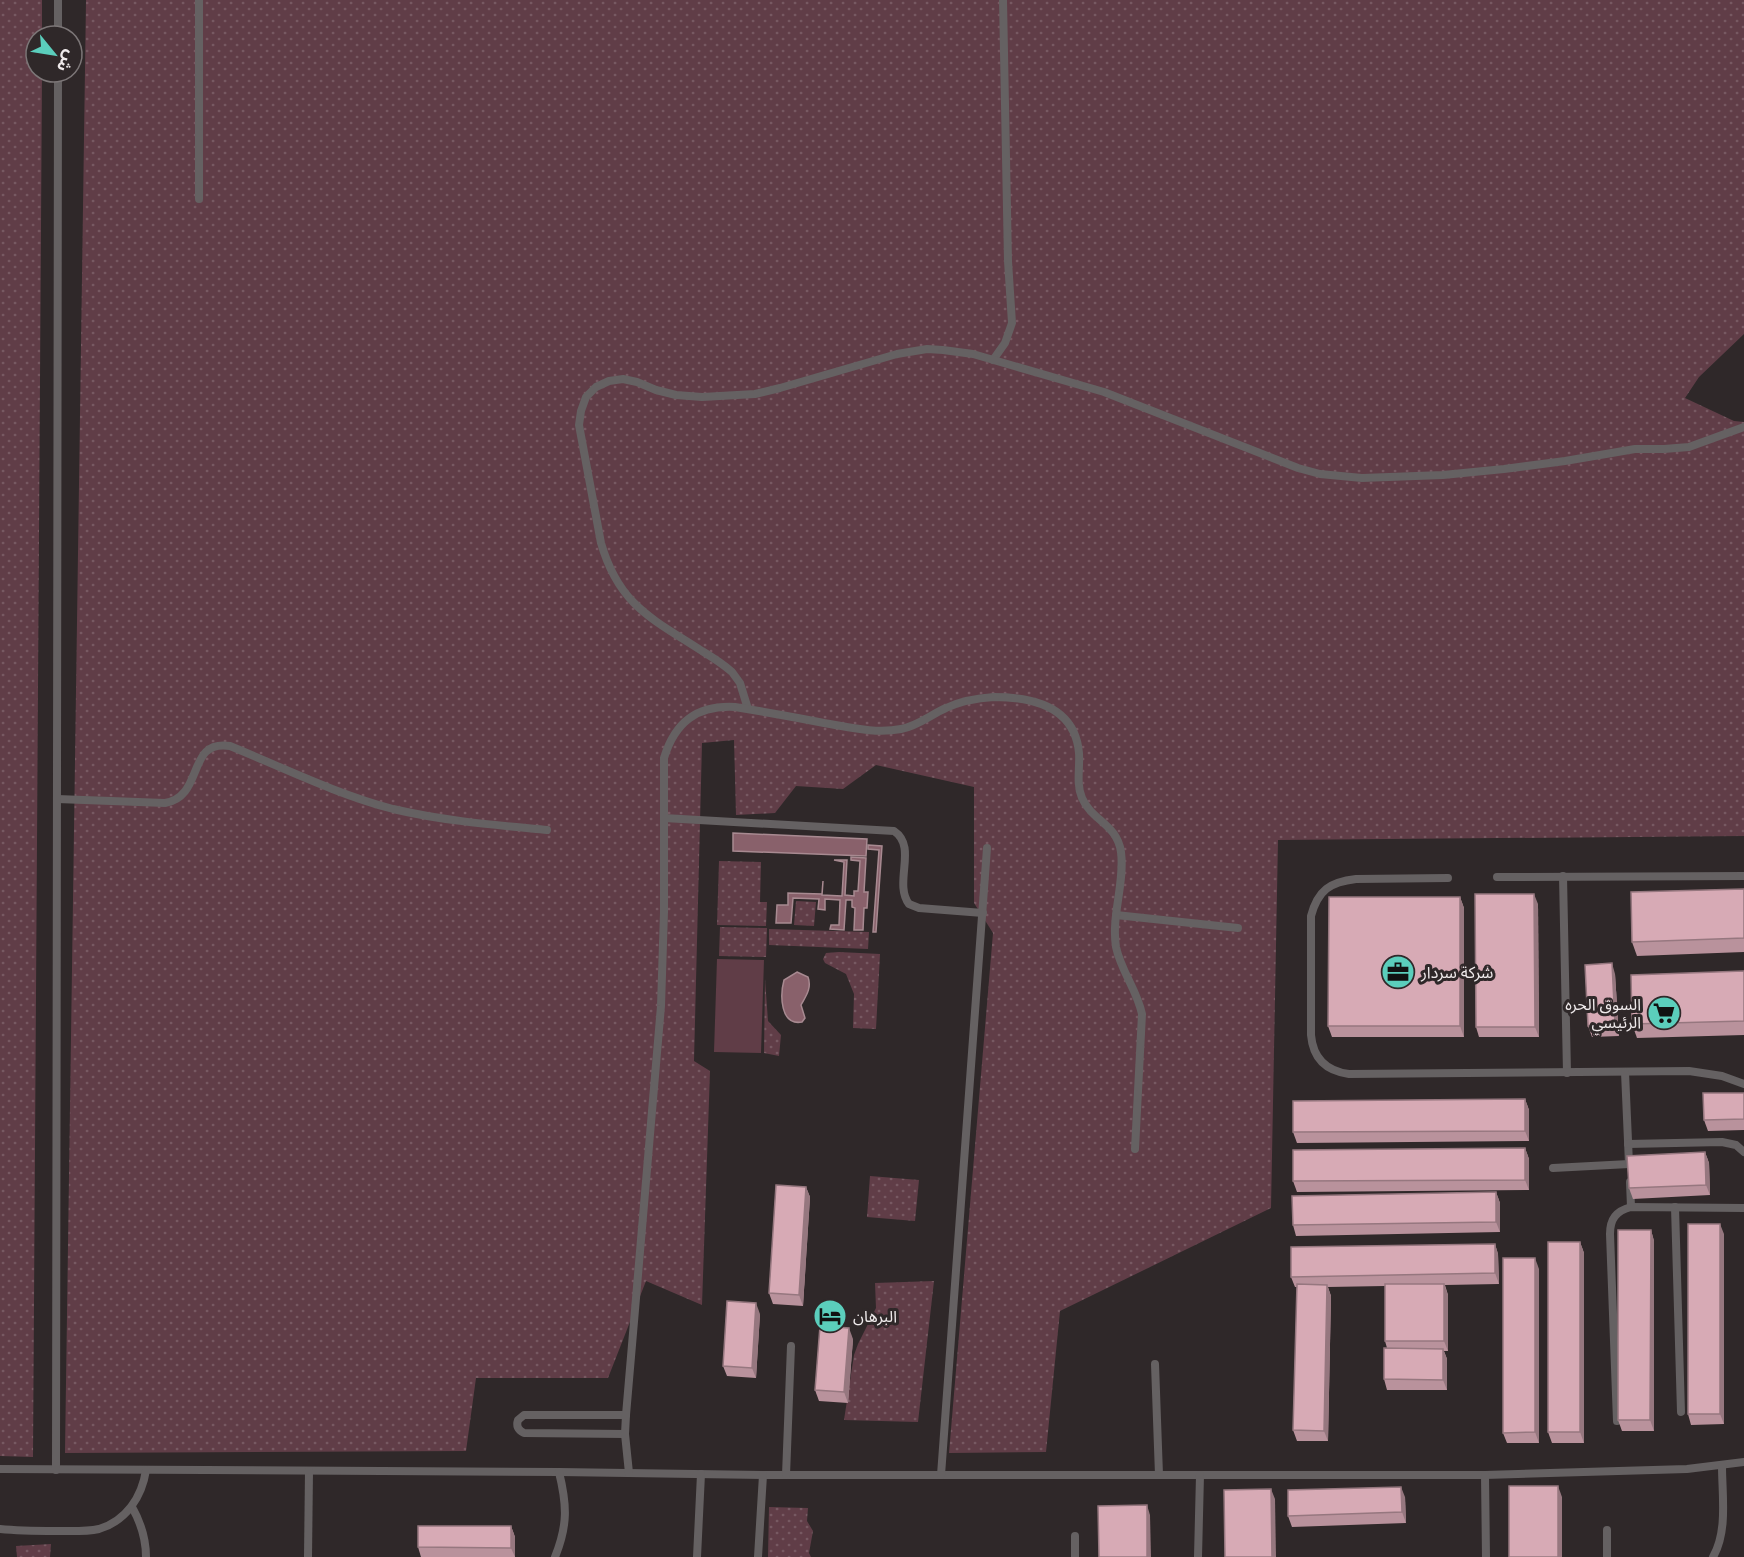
<svg xmlns="http://www.w3.org/2000/svg" width="1744" height="1557" font-family="'Playfair Display','Noto Sans Arabic',serif">
	<style>
		.grass { fill: url(#grass-dots) }
		.pitch { fill: #603d47 }
		.water { fill: #89616b; stroke: #a88a91; stroke-width: 1.5 }
		.lines { fill: none; stroke-linecap: round; stroke-linejoin: round }
		.service { stroke: #656162; stroke-width: 8 }
		.wall { fill: #b9929c }
		.shaded-wall { fill: #96777f }
		.building { fill: #d7aab5; stroke: #96777f; stroke-width: 1.5 }
		.labels { text-anchor: middle; stroke-width: 6; stroke-linejoin: round; paint-order: stroke }
		.poi-label { font-size: 16px; fill: #efeaeb; stroke: #2f2829; text-anchor: start }
	</style>
	<defs>
		<pattern id="grass-dots" width="8" height="8" patternUnits="userSpaceOnUse" patternTransform="scale(1.5)"><rect width="8" height="8" fill="#603d47"/><path d="M2 2h.1M6 6h.1" fill="none" stroke="#775962" stroke-width="1.8" stroke-linecap="round"/></pattern>
	</defs>
	<rect width="100%" height="100%" fill="#2f2829"/>
	<!-- grass -->
	<g class="grass">
		<polygon points="0,0 42,0 42,36 36,36 36,72 42,72 33,1457 0,1456"/>
		<polygon points="86,0 1744,0 1744,334 1699,377 1685,398 1734,421 1744,422 1744,836 1278,840 1271,1208 1060,1311 1046,1452 949,1453 993,933 974,903 974,787 876,765 843,789 796,786 775,813 736,815 734,740 702,743 694,1061 710,1071 702,1305 646,1281 608,1378 476,1378 466,1451 65,1453"/>
		<polygon points="719,861 761,862 760,902 767,902 766,926 717,925"/>
		<polygon points="796,901 816,902 814,926 794,925"/>
		<polygon points="720,927 767,928 766,957 719,956"/>
		<polygon points="769,929 869,932 868,949 769,945"/>
		<polygon points="839,952 880,954 876,1029 853,1028 854,994 846,974 825,963 823,959 826,953"/>
		<polygon points="765,979 768,1021 781,1035 779,1056 764,1053"/>
		<polygon points="870,1176 919,1180 915,1221 867,1217"/>
		<polygon points="934,1281 918,1422 844,1420 854,1355 858,1344 876,1308 875,1283"/>
		<polygon points="769,1507 808,1508 807,1521 813,1531 809,1553 811,1557 768,1557"/>
		<polygon points="51,1544 50,1557 17,1557 16,1546"/>
	</g>
	<!-- pitch -->
	<polygon class="pitch" points="717,959 764,960 761,1053 714,1052"/>
	<!-- water -->
	<g class="water">
		<polygon points="733,833 867,839 866,856 733,851"/>
		<polygon points="868,845 882,846 876,932 873,932 879,850 868,849"/>
		<polygon points="851,857 866,858 864,892 868,892 867,908 864,908 863,930 854,930 855,908 852,907 852,900 846,900 844,930 830,929 831,925 839,925 840,900 825,899 825,910 818,909 819,899 793,898 791,923 776,923 777,905 788,905 788,893 822,894 823,881 822,895 842,896 844,862 834,860 847,860 845,895 854,896 854,891 858,891 860,861 851,860"/>
		<path d="M797,972L808,977C812,988 806,996 801,1005L805,1018L802,1022C780,1026 780,995 784,980Z"/>
	</g>
	<g class="lines">
		<!-- service -->
		<g class="service">
			<polyline points="58,36 58,0"/>
			<polyline points="199,199 199,0"/>
			<polyline points="993,360 1005,343 1012,323 1008,261 1003,0"/>
			<path d="M748,709L740,683L732,672C723,664 712,657 702,651C651,618 619,605 601,543L579,425L581,411L586,397L596,387L609,381L623,379L637,382L656,390L676,395L702,397L755,394L780,388L897,354L927,349L943,350L973,354L1104,392L1298,468L1320,474L1362,478L1443,475L1504,469L1565,461L1635,449H1664L1689,447L1744,427"/>
			<path d="M57,799L165,803C205,796 186,739 230,746C284,768 336,794 393,809C444,821 495,825 547,830"/>
			<path d="M664,818L894,831C918,847 893,883 909,904L919,908L983,913"/>
			<polyline points="1563,876 1567,1073"/>
			<polyline points="1497,877 1744,876"/>
			<path d="M1448,878L1356,879C1330,882 1318,890 1311,916V1035C1313,1058 1326,1071 1349,1074L1689,1071L1722,1076L1744,1084"/>
			<polyline points="1116,915 1238,928"/>
			<polyline points="1625,1072 1629,1164"/>
			<polyline points="1628,1144 1722,1142 1736,1145 1744,1152"/>
			<polyline points="1553,1168 1629,1164"/>
			<polyline points="1630,1182 1631,1207"/>
			<polyline points="1675,1207 1681,1412"/>
			<polyline points="1155,1364 1159,1475"/>
			<path d="M1617,1421L1610,1234C1610,1219 1616,1211 1631,1207L1744,1208"/>
			<path d="M625,1434L524,1433C518,1430 516,1426 518,1420L524,1415H626"/>
			<polyline points="0,1469 559,1472 763,1475 1485,1475 1687,1469 1744,1462"/>
			<polyline points="56,1470 58,72"/>
			<path d="M629,1473L625,1434L626,1415L661,1006L664,912V758C675,722 697,705 735,707C765,712 794,717 824,723C849,727 875,734 901,729C918,726 930,715 946,708C961,701 978,698 994,697C1033,697 1075,707 1079,753C1080,768 1076,784 1082,798C1092,821 1117,824 1121,852C1125,883 1111,916 1116,947C1121,971 1137,990 1142,1014L1135,1149"/>
			<polyline points="786,1475 791,1346"/>
			<polyline points="941,1475 987,848"/>
			<polyline points="1485,1475 1486,1557"/>
			<path d="M132,1507C141,1523 146,1538 146,1557"/>
			<path d="M0,1529C19,1531 38,1531 56,1531C70,1531 85,1532 99,1529C126,1521 142,1497 146,1470"/>
			<polyline points="1607,1530 1607,1557"/>
			<polyline points="1075,1536 1075,1557"/>
			<polyline points="308,1557 309,1471"/>
			<path d="M555,1557C568,1525 567,1505 559,1472"/>
			<polyline points="697,1557 701,1474"/>
			<polyline points="758,1557 763,1475"/>
			<polyline points="1198,1557 1200,1475"/>
			<path d="M1713,1557C1728,1531 1722,1495 1722,1466"/>
		</g>
	</g>
	<!-- wall -->
	<g class="wall">
		<polygon points="1744,889 1744,952 1637,956 1632,942"/>
		<polygon points="1460,897 1464,908 1464,1037 1332,1037 1328,1026"/>
		<polygon points="1538,904 1539,1037 1479,1037 1476,1027"/>
		<polygon points="1744,971 1744,1035 1637,1038 1632,1024"/>
		<polygon points="1615,974 1619,1036 1592,1037 1588,1026"/>
		<polygon points="1744,1093 1744,1130 1708,1131 1704,1120"/>
		<polygon points="1525,1099 1529,1110 1529,1141 1297,1143 1293,1132"/>
		<polygon points="1525,1148 1529,1159 1529,1190 1297,1192 1293,1181"/>
		<polygon points="1705,1152 1709,1163 1710,1195 1633,1199 1629,1188"/>
		<polygon points="806,1187 810,1197 803,1306 773,1304 769,1293"/>
		<polygon points="1496,1192 1500,1203 1500,1232 1296,1236 1293,1225"/>
		<polygon points="1651,1230 1654,1241 1654,1431 1622,1431 1618,1420"/>
		<polygon points="1724,1234 1724,1424 1691,1425 1688,1414"/>
		<polygon points="1580,1242 1584,1253 1584,1443 1552,1443 1548,1432"/>
		<polygon points="1495,1244 1498,1254 1499,1284 1445,1285 1448,1295 1448,1351 1444,1351 1447,1359 1447,1390 1387,1390 1384,1379 1387,1348 1385,1341 1385,1286 1328,1287 1331,1296 1328,1441 1297,1441 1293,1430 1297,1287 1295,1287 1291,1277"/>
		<polygon points="1539,1269 1539,1443 1507,1443 1503,1433"/>
		<polygon points="760,1314 756,1378 727,1376 723,1366"/>
		<polygon points="853,1339 848,1403 819,1401 815,1390"/>
		<polygon points="1405,1497 1406,1523 1292,1527 1288,1516"/>
		<polygon points="511,1526 515,1537 515,1557 421,1557 418,1547"/>
	</g>
	<!-- shaded-wall -->
	<g class="shaded-wall">
		<polygon points="1534,894 1538,904 1539,1037 1535,1027"/>
		<polygon points="1460,897 1464,908 1464,1037 1460,1026"/>
		<polygon points="1612,963 1615,974 1619,1036 1615,1025"/>
		<polygon points="1525,1099 1529,1110 1529,1141 1525,1131"/>
		<polygon points="1525,1148 1529,1159 1529,1190 1525,1180"/>
		<polygon points="1705,1152 1709,1163 1710,1195 1706,1185"/>
		<polygon points="806,1187 810,1197 803,1306 799,1295"/>
		<polygon points="1496,1192 1500,1203 1500,1232 1496,1222"/>
		<polygon points="1720,1224 1724,1234 1724,1424 1720,1414"/>
		<polygon points="1651,1230 1654,1241 1654,1431 1650,1420"/>
		<polygon points="1580,1242 1584,1253 1584,1443 1580,1432"/>
		<polygon points="1495,1244 1498,1254 1499,1284 1495,1273"/>
		<polygon points="1535,1258 1539,1269 1539,1443 1535,1432"/>
		<polygon points="1444,1284 1448,1295 1448,1351 1444,1341"/>
		<polygon points="1327,1285 1331,1296 1328,1441 1324,1431"/>
		<polygon points="756,1303 760,1314 756,1378 752,1368"/>
		<polygon points="849,1328 853,1339 848,1403 844,1392"/>
		<polygon points="1443,1349 1447,1359 1447,1390 1443,1380"/>
		<polygon points="1558,1486 1562,1497 1562,1557 1558,1557"/>
		<polygon points="1401,1487 1405,1497 1406,1523 1402,1512"/>
		<polygon points="1271,1489 1275,1499 1276,1557 1272,1557"/>
		<polygon points="1147,1505 1150,1515 1151,1557 1147,1557"/>
		<polygon points="511,1526 515,1537 515,1557 511,1548"/>
	</g>
	<!-- building -->
	<g class="building">
		<polygon points="1744,889 1744,938 1632,942 1631,892"/>
		<polygon points="1475,894 1534,894 1535,1027 1476,1027"/>
		<polygon points="1329,897 1460,897 1460,1026 1328,1026"/>
		<polygon points="1612,963 1615,1025 1588,1026 1585,965"/>
		<polygon points="1744,971 1744,1021 1632,1024 1631,975"/>
		<polygon points="1703,1093 1744,1093 1744,1119 1704,1120"/>
		<polygon points="1525,1099 1525,1131 1293,1132 1293,1101"/>
		<polygon points="1525,1148 1525,1180 1293,1181 1293,1150"/>
		<polygon points="1705,1152 1706,1185 1629,1188 1627,1156"/>
		<polygon points="776,1185 806,1187 799,1295 769,1293"/>
		<polygon points="1496,1192 1496,1222 1293,1225 1292,1196"/>
		<rect x="1688" y="1224" width="32" height="190"/>
		<polygon points="1618,1230 1651,1230 1650,1420 1618,1420"/>
		<rect x="1548" y="1242" width="32" height="190"/>
		<polygon points="1495,1244 1495,1273 1291,1277 1291,1247"/>
		<polygon points="1503,1258 1535,1258 1535,1432 1503,1433"/>
		<polygon points="1297,1284 1327,1285 1324,1431 1293,1430"/>
		<rect x="1385" y="1284" width="59" height="57"/>
		<polygon points="727,1301 756,1303 752,1368 723,1366"/>
		<polygon points="820,1326 849,1328 844,1392 815,1390"/>
		<polygon points="1384,1348 1443,1349 1443,1380 1384,1379"/>
		<rect x="1509" y="1486" width="49" height="71"/>
		<polygon points="1401,1487 1402,1512 1288,1516 1288,1490"/>
		<polygon points="1271,1489 1272,1557 1225,1557 1224,1490"/>
		<polygon points="1147,1505 1147,1557 1099,1557 1098,1506"/>
		<polygon points="418,1526 511,1526 511,1548 418,1547"/>
	</g>
	<!-- icons -->
	<defs>
		<g id="office-disc" transform="scale(1.725)"><circle r="9.5" fill="#5bcebc" stroke="#2f2829"/><path d="M-6-3h4V-5.5h4V-3h4V5H-6ZM-1-4.5V-3h2v-1.5ZM-6 0V1H6V0Z" fill="#111"/></g>
		<g id="supermarket-disc" transform="scale(1.725)"><circle r="9.5" fill="#5bcebc" stroke="#2f2829"/><path d="M-6-5.5h2.5l.6 2H6L4.5 2H-2.5L-4.4-4H-6ZM-1.5 3.2a1.3 1.3 0 1 0 .1 0ZM3 3.2a1.3 1.3 0 1 0 .1 0Z" fill="#111"/></g>
		<g id="hotel-disc" transform="scale(1.725)"><circle r="9.5" fill="#5bcebc" stroke="#2f2829"/><path d="M-6-4.5h1.5V1H6V5H4.5V3h-9V5H-6ZM-4 0a1.8 1.8 0 1 1 3.6 0ZM.5 0V-2.5h3Q6-2.5 6 0Z" fill="#111"/></g>
	</defs>
	<g fill-rule="evenodd">
		<use href="#office-disc" x="1398" y="972"/>
		<use href="#supermarket-disc" x="1664" y="1013"/>
		<use href="#hotel-disc" x="830" y="1316"/>
	</g>
	<g class="labels">
		<!-- poi labels -->
		<g class="poi-label">
			<text x="1421" y="978">شركة سردار</text>
			<text x="1641" y="1010" text-anchor="end">السوق الحره<tspan x="1641" dy="18">الرئيسي</tspan></text>
			<text x="853" y="1322">البرهان</text>
		</g>
	</g>
	<!-- north arrow -->
	<g transform="translate(54 54) rotate(120)"><circle r="28" fill="#2f2829" stroke="#7c7677" stroke-width="1.5"/>
	<path d="M0-4.5L10 22L0 15L-10 22Z" fill="#5bcebc"/>
	<text y="-9" font-size="16" font-weight="bold" text-anchor="middle" fill="#efeaeb">ش</text>
	</g>
</svg>
